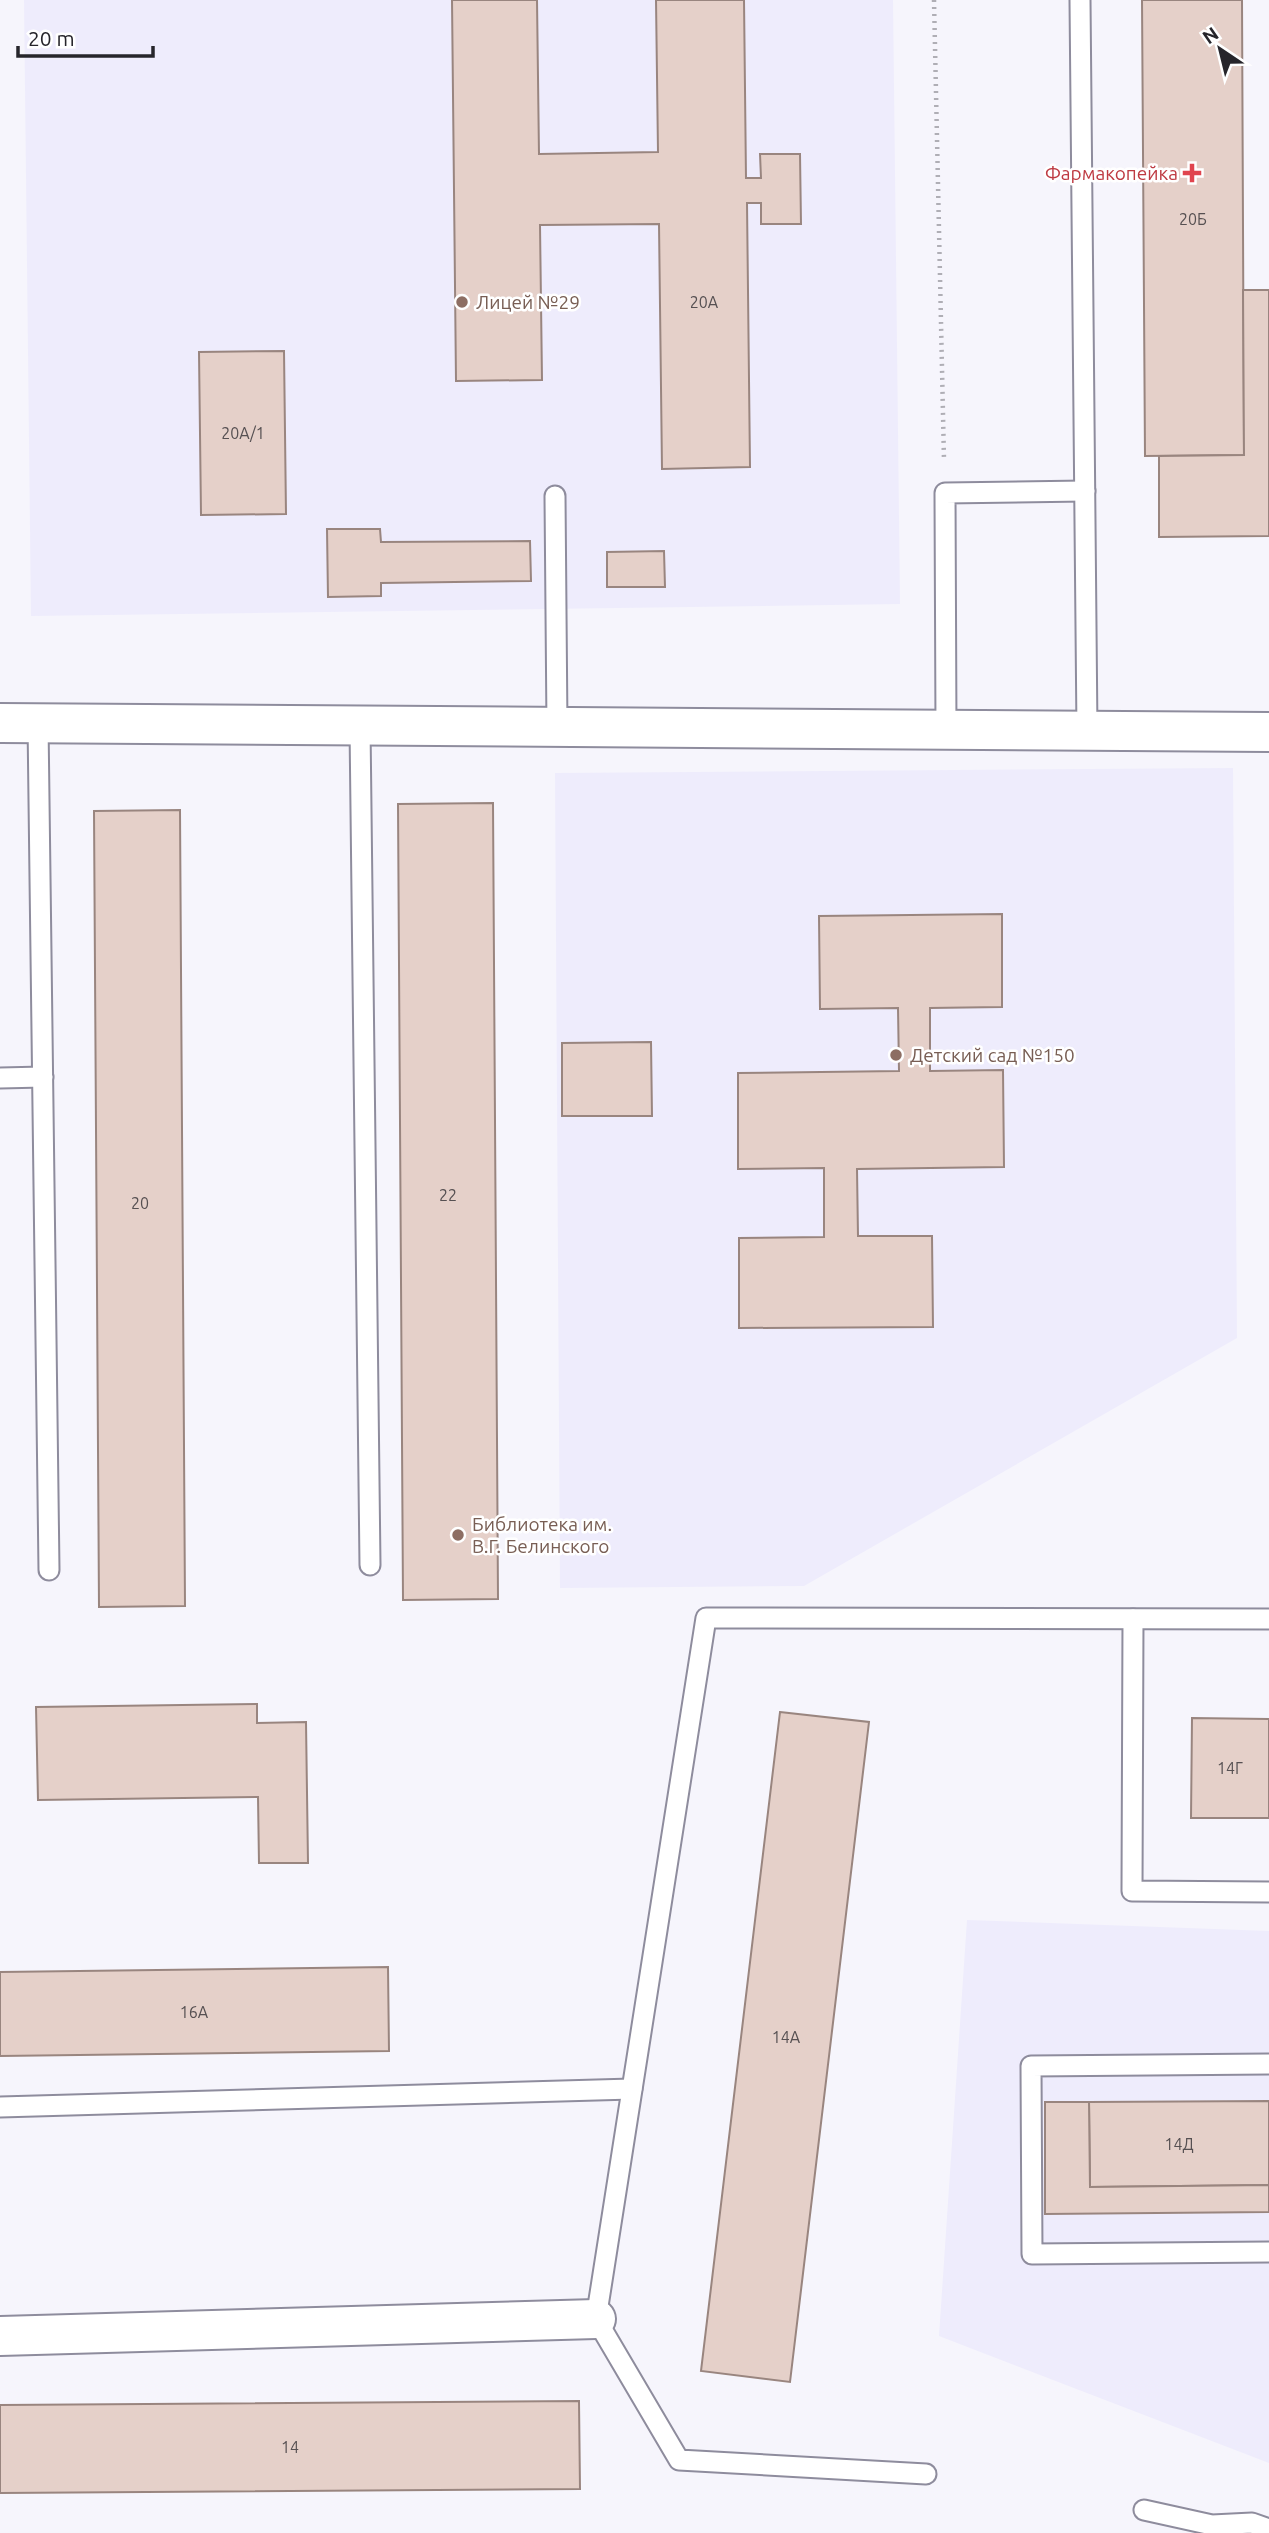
<svg xmlns="http://www.w3.org/2000/svg" width="1269" height="2533" font-family="Ubuntu,sans-serif">
	<style>
		.built { fill: #eeecfc }
		.building { fill: #e5d0c9; stroke: #99857f; stroke-width: 2 }
		.lines { fill: none; stroke-linecap: round; stroke-linejoin: round }
		.lane-casing { stroke: #8e8c9d; stroke-width: 23 }
		.street-casing { stroke: #8e8c9d; stroke-width: 42 }
		.path { stroke: #afaeb5; stroke-width: 4.5; stroke-dasharray: 2 5; stroke-linecap: butt }
		.lane { stroke: #fff; stroke-width: 19 }
		.street { stroke: #fff; stroke-width: 38 }
		.health-dot { fill: #e0444e; stroke: #fff; stroke-width: 2.5 }
		.education-dot { fill: #8d6e63; stroke: #fff; stroke-width: 2.5 }
		.labels { text-anchor: middle; stroke-width: 5; stroke-linejoin: round; paint-order: stroke }
		.number-label { font-size: 16px; fill: #565052 }
		.health-label { font-size: 19px; fill: #be3a42; stroke: #fff; text-anchor: end }
		.education-label { font-size: 19px; fill: #785e54; stroke: #fff; text-anchor: start }
	</style>
	<rect width="100%" height="100%" fill="#f6f5fc"/>
	<!-- built -->
	<g class="built">
		<polygon points="24,0 893,0 900,604 31,616"/>
		<polygon points="1233,768 1237,1338 804,1586 560,1588 555,773"/>
		<polygon points="967,1920 1269,1931 1269,2463 939,2336"/>
	</g>
	<!-- building -->
	<g class="building">
		<polygon points="452,0 537,0 539,154 658,152 656,0 744,0 746,178 761,178 760,154 800,154 801,224 761,224 761,203 747,203 750,467 662,469 659,224 540,225 542,380 456,381"/>
		<polygon points="1142,0 1242,0 1244,455 1145,456"/>
		<polygon points="1243,290 1269,290 1269,536 1159,537 1159,456 1244,455"/>
		<polygon points="284,351 286,514 201,515 199,352"/>
		<polygon points="327,529 380,529 381,542 530,541 531,581 381,583 381,596 328,597"/>
		<polygon points="664,551 665,587 607,587 607,552"/>
		<polygon points="493,803 498,1599 403,1600 398,804"/>
		<polygon points="180,810 185,1606 99,1607 94,811"/>
		<polygon points="1002,914 1002,1007 930,1008 930,1071 1003,1070 1004,1167 857,1169 858,1236 932,1236 933,1327 739,1328 739,1238 824,1237 824,1168 738,1169 738,1073 899,1071 898,1008 820,1009 819,916"/>
		<polygon points="651,1042 652,1116 562,1116 562,1043"/>
		<polygon points="257,1704 257,1723 306,1722 308,1863 259,1863 258,1797 38,1800 36,1707"/>
		<polygon points="780,1712 869,1722 790,2382 701,2371"/>
		<polygon points="1192,1718 1269,1719 1269,1818 1191,1818"/>
		<polygon points="388,1967 389,2051 0,2056 0,1972"/>
		<polygon points="1269,2101 1269,2185 1090,2187 1089,2102"/>
		<polygon points="1045,2102 1089,2102 1090,2187 1269,2185 1269,2212 1045,2214"/>
		<polygon points="579,2401 580,2489 0,2493 0,2405"/>
	</g>
	<g class="lines">
		<!-- lane casing -->
		<g class="lane-casing">
			<g id="lane">
				<polyline points="1080,0 1087,731"/>
				<polyline points="555,496 557,727"/>
				<polyline points="38,723 49,1570"/>
				<polyline points="360,726 370,1565"/>
				<polyline points="946,730 945,493 1085,491"/>
				<polyline points="0,1078 43,1077"/>
				<polyline points="1133,1619 1132,1891 1269,1892"/>
				<polyline points="1269,2064 1031,2066 1032,2254 1269,2252"/>
				<polyline points="0,2107 632,2089"/>
				<polyline points="926,2474 679,2460 596,2319 706,1618 1269,1619"/>
				<polyline points="1144,2510 1212,2525 1252,2523 1269,2529"/>
			</g>
		</g>
		<!-- street casing -->
		<g class="street-casing">
			<g id="street">
				<polyline points="0,723 1269,732"/>
				<polyline points="0,2336 596,2319"/>
			</g>
		</g>
		<!-- path -->
		<polyline class="path" points="934,0 944,460"/>
		<!-- lane -->
		<use href="#lane" class="lane"/>
		<!-- street -->
		<use href="#street" class="street"/>
	</g>
	<!-- markers -->
	<path class="health-dot" d="M1188.5 162.5h7v7h7v7h-7v7h-7v-7h-7v-7h7z"/>
	<g class="education-dot">
		<circle cx="462" cy="302" r="7"/>
		<circle cx="896" cy="1055" r="7"/>
		<circle cx="458" cy="1535" r="7"/>
	</g>
	<g class="labels">
		<!-- number labels -->
		<g class="number-label">
			<text x="1193" y="225">20Б</text>
			<text x="704" y="308">20А</text>
			<text x="243" y="439">20А/1</text>
			<text x="448" y="1201">22</text>
			<text x="140" y="1209">20</text>
			<text x="1230" y="1774">14Г</text>
			<text x="194" y="2018">16А</text>
			<text x="786" y="2043">14А</text>
			<text x="1179" y="2150">14Д</text>
			<text x="290" y="2453">14</text>
		</g>
		<!-- health labels -->
		<g class="health-label">
			<text x="1178" y="180">Фармакопейка</text>
		</g>
		<!-- education labels -->
		<g class="education-label">
			<text x="476" y="309">Лицей №29</text>
			<text x="910" y="1062">Детский сад №150</text>
			<text x="472" y="1531">Библиотека им.<tspan x="472" dy="22">В.Г. Белинского</tspan></text>
		</g>
	</g>
	<!-- north arrow -->
	<g transform="translate(1220 49) rotate(325)" stroke="#ffffff" stroke-width="5" paint-order="stroke">
	<path d="M0-5L12 26L0 18L-12 26Z" fill="#26252b"/>
	<text y="-10" font-size="19" font-weight="bold" text-anchor="middle" fill="#26252b">N</text>
	</g>
	<!-- scale -->
	<path d="M18 46v10h135v-10" fill="none" stroke="#26252b" stroke-width="3.5"/>
	<text x="28" y="46" font-size="21" fill="#26252b" stroke="#ffffff" stroke-width="5" paint-order="stroke">20 m</text>
</svg>
